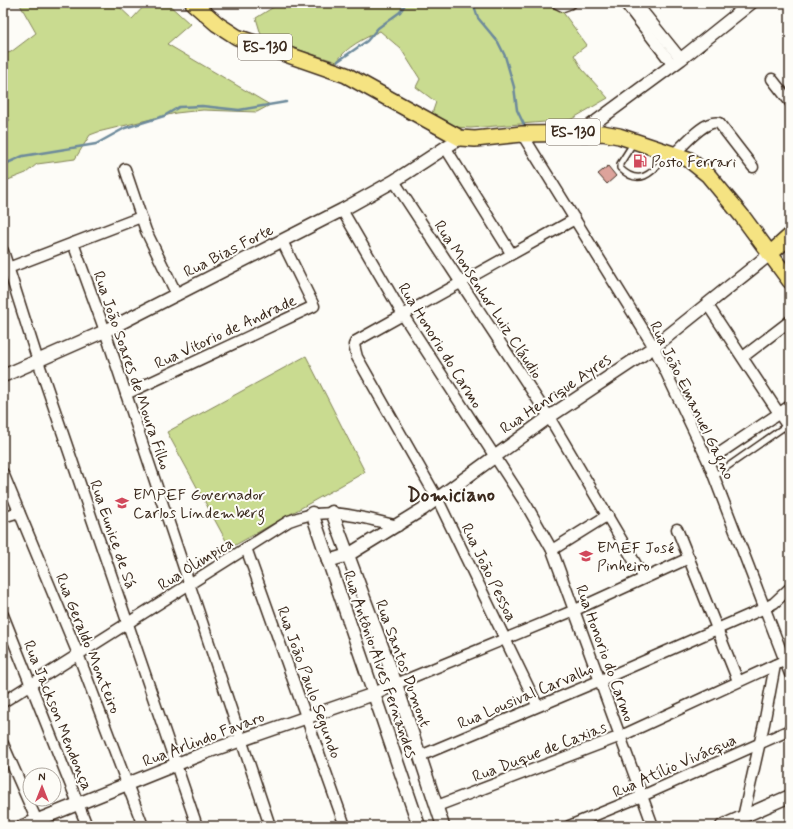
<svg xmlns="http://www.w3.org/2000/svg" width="793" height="829" font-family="Mynerve,sans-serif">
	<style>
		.green { fill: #c9db90; stroke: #828257 }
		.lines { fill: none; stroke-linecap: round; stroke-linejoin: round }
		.stream { stroke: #6d8a9b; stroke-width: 2.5 }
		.building { fill: #dda39b; stroke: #3b2a1e }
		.service-casing { stroke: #3b2a1e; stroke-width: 8 }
		.minor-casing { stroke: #3b2a1e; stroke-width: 13 }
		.tertiary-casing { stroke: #3b2a1e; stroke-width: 15 }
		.primary-casing { stroke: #3b2a1e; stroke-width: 18 }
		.service { stroke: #fdfcf7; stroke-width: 5 }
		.minor { stroke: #fdfcf7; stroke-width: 10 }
		.tertiary { stroke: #fdfcf7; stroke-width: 12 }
		.primary { stroke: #f5e382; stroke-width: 15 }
		.labels { text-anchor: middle; stroke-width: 4; stroke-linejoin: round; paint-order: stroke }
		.shield { fill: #fdfcf7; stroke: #75695f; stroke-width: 1 }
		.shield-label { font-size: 15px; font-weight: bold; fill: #3b2a1e }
		.poi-label { font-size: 16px; fill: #3b2a1e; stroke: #fdfcf7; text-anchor: start }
		.street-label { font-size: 16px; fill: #3b2a1e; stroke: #fdfcf7 }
		.district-label { font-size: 20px; font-weight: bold; fill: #3b2a1e; stroke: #fdfcf7 }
	</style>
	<rect width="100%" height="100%" fill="#fdfcf7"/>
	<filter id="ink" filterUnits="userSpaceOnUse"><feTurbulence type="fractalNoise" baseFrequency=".025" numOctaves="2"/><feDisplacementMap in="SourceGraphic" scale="8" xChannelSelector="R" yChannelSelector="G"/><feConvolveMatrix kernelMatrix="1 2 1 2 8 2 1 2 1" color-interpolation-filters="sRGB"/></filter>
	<g filter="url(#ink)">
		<!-- green -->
		<g class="green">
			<polygon points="19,3 115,3 132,19 147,3 167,3 190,24 167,44 270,105 257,112 203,110 176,113 98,132 90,135 75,159 37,164 26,173 3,182 3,124 10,120 3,109 3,54 11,52 36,33"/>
			<path d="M280,3H556L587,45L574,55L582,69L608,98L570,120L471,128L454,127L430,119L436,102L416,87L420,79L401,49L380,31C365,38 345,47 337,62L262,38L256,18Z"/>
			<polygon points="306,356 365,472 230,548 167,432"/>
		</g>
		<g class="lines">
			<!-- stream -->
			<g class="stream">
				<polyline points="473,3 478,18 498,42 505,56 514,87 517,110 526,129"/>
				<polyline points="338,61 367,41 378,28 400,12 406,3"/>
				<polyline points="3,165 23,156 96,144 125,128 164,116 179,107 202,106 239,110 286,102"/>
			</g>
		</g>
		<!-- building -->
		<polygon class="building" points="608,166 616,176 607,184 598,174"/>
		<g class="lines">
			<!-- service casing -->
			<g class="service-casing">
				<g id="service">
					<path d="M634,142L620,164V168C641,189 654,170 668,155"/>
					<polyline points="714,476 787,425"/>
				</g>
			</g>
			<!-- minor casing -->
			<g class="minor-casing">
				<g id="minor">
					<polyline points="557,3 563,6 571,3"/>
					<polyline points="625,3 673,65"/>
					<polyline points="636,3 681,59"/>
					<polyline points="772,79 790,102"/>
					<polyline points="522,134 654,347 708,461 790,674"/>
					<polyline points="445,147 511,253"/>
					<path d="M674,154C684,145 705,119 719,123L753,167"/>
					<polyline points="125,169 146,231 177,295"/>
					<polyline points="394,181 549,417 644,578"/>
					<polyline points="342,210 403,315 527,506 552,550 653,826"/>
					<polyline points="73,243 105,331 270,826"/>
					<polyline points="3,251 38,361 197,826"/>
					<polyline points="3,270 141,217"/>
					<polyline points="707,304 790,430"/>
					<polyline points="743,357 790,321"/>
					<polyline points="126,394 314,306 282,241"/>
					<polyline points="708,461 790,406"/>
					<polyline points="3,473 78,654 143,826"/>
					<polyline points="3,517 19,512"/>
					<polyline points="677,529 738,681"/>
					<polyline points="246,548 345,826"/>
					<polyline points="552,550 608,515"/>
					<polyline points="3,615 87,826"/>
					<polyline points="396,684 575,610 689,558"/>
					<path d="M3,702L289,521C328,505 359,517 398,526"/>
					<polyline points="537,705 437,498 357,357 354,345 356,341 575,219"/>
					<polyline points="3,744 37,821"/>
					<polyline points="420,756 601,680 765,608 774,603 790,588"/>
					<polyline points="437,806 621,736 790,658"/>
					<polyline points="569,826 642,796 790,730"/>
					<polyline points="741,826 764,724 775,665"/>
				</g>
			</g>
			<!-- tertiary casing -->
			<g class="tertiary-casing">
				<g id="tertiary">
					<polyline points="582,132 681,59 751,3"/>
					<polyline points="3,376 105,331 342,210 394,181 460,138"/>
					<polyline points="332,512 396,684 443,826"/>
					<polyline points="312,513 419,826"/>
					<polyline points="328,561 348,555 423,509 549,417 654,347 770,254"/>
					<polyline points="23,826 207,752 374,694 396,684"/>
					<polyline points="722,826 790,796"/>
				</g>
			</g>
			<!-- primary casing -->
			<g class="primary-casing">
				<g id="primary">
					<polyline points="193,3 217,24 237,37 346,75 460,138 475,139 522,134 602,133 619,136 688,159 708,175 742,216 790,281"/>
					<polyline points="770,254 790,236"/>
				</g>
			</g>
			<!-- service -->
			<use href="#service" class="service"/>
			<!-- minor -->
			<use href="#minor" class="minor"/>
			<!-- tertiary -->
			<use href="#tertiary" class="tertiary"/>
			<!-- primary -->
			<use href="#primary" class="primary"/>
		</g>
	</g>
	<!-- icons -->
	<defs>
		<g id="fuel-bare" transform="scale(1.08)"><path d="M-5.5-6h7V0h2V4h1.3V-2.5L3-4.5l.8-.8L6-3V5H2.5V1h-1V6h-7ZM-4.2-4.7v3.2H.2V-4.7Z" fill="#d1495b" stroke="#fdfcf7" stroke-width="2.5" paint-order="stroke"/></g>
		<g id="school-bare" transform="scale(1.08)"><path d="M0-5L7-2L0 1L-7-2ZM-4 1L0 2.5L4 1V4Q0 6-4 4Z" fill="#d1495b" stroke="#fdfcf7" stroke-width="2.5" paint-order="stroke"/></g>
	</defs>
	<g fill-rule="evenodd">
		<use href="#fuel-bare" x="640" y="161"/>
		<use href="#school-bare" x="122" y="503"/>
		<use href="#school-bare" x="586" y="556"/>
	</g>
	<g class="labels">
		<!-- shield labels -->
		<g class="shield">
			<rect x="238" y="34" width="54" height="26" rx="3"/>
			<rect x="546" y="119" width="54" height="26" rx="3"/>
		</g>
		<g class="shield-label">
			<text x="265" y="52">ES-130</text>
			<text x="573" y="137">ES-130</text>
		</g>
		<!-- poi labels -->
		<g class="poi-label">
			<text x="651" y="167">Posto Ferrari</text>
			<text x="133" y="500">EMPEF Governador<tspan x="133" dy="18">Carlos Lindemberg</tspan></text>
			<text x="597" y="553">EMEF José<tspan x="597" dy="18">Pinheiro</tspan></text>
		</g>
		<!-- street labels -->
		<g class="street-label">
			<text transform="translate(228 250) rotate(-27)" y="6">Rua Bias Forte</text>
			<text transform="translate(489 299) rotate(57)" y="6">Rua Monsenhor Luiz Cláudio</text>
			<text transform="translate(225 331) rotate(-25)" y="6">Rua Vitorio de Andrade</text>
			<text transform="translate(441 345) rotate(58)" y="6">Rua Honorio do Carmo</text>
			<text transform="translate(133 370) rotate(71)" y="6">Rua João Soares de Moura Filho</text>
			<text transform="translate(555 393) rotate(-34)" y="6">Rua Henrique Ayres</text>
			<text transform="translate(693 400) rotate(64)" y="6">Rua João Emanuel Gagno</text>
			<text transform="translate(114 534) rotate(71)" y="6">Rua Eunice de Sá</text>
			<text transform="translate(195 563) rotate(-32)" y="6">Rua Olimpica</text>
			<text transform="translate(490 572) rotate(64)" y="6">Rua João Pessoa</text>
			<text transform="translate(89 643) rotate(68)" y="6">Rua Geraldo Monteiro</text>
			<text transform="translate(606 653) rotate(70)" y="6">Rua Honorio do Carmo</text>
			<text transform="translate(404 663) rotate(70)" y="6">Rua Santos Dumont</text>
			<text transform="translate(381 664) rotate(71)" y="6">Rua Antônio Alves Fernandes</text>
			<text transform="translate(310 682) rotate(70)" y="6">Rua João Paulo Segundo</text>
			<text transform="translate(525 695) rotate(-23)" y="6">Rua Lousival Carvalho</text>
			<text transform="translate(59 715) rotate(68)" y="6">Rua Jackson Mendonça</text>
			<text transform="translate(203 738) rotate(-21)" y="6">Rua Arlindo Favaro</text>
			<text transform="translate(539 751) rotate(-21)" y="6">Rua Duque de Caxias</text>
			<text transform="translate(674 765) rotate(-24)" y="6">Rua Atílio Vivácqua</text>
		</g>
		<!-- district labels -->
		<g class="district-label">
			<text x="451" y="501">Domiciano</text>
		</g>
	</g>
	<!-- margin -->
	<rect width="793" height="829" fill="none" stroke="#fdfcf7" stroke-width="16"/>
	<rect x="8" y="8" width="777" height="813" fill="none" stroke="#3b2a1e" stroke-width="1.5" filter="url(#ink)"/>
	<!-- north arrow -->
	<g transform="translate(42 787)"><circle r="19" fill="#fdfcf7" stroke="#afa8a0"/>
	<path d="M0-3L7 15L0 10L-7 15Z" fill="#d1495b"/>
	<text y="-6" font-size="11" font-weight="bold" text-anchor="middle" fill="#3b2a1e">N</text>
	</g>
</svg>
